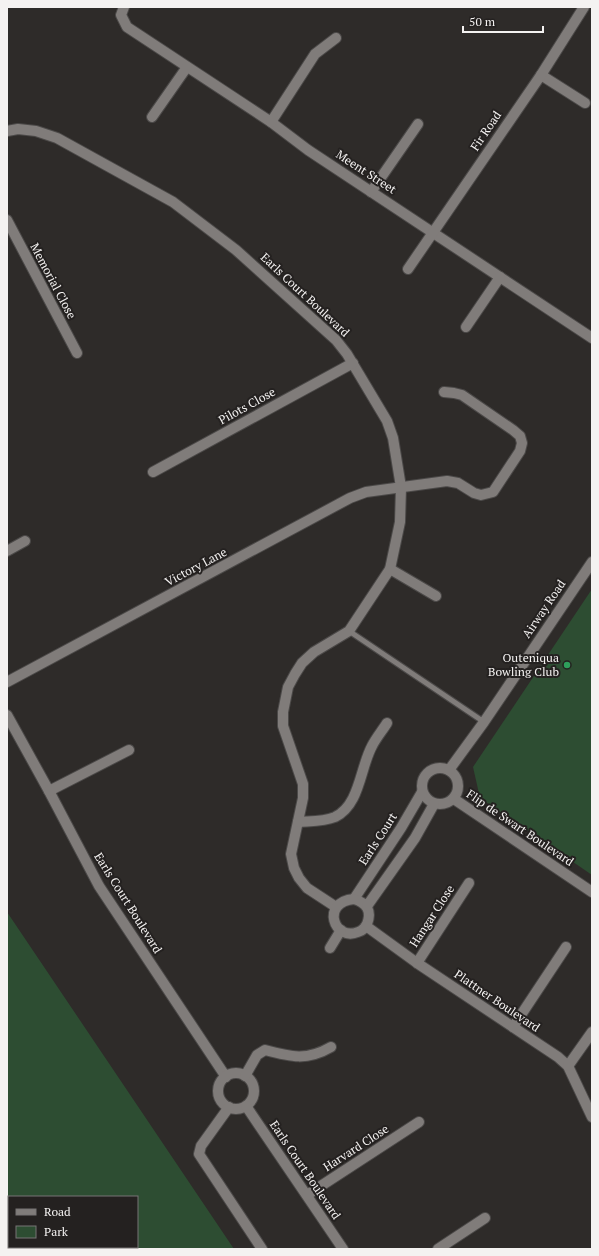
<svg xmlns="http://www.w3.org/2000/svg" width="599" height="1256" font-family="'PT Serif',serif">
	<style>
		.green { fill: #2d4d32; fill-rule: evenodd }
		.lines { fill: none; stroke-linecap: round; stroke-linejoin: round }
		.lane-casing { stroke: #4b4948; stroke-width: 7 }
		.street-casing { stroke: #4b4948; stroke-width: 12 }
		.lane { stroke: #807c7a; stroke-width: 5 }
		.street { stroke: #807c7a; stroke-width: 10 }
		.leisure-dot { fill: #2e9e5b; stroke: #242120; stroke-width: 1.5 }
		.labels { text-anchor: middle; stroke-width: 4; stroke-linejoin: round; paint-order: stroke }
		.street-label { font-size: 12px; fill: #f4f2f1; stroke: #242120 }
		.poi-label { font-size: 12px; fill: #f4f2f1; stroke: #242120; text-anchor: end }
	</style>
	<rect width="100%" height="100%" fill="#2e2b29"/>
	<!-- green -->
	<g class="green">
		<polygon points="592,589 592,875 480,798 473,767"/>
		<path d="M7,912L234,1249H7ZM9,1197H137V1247H9Z"/>
	</g>
	<g class="lines">
		<!-- lane casing -->
		<g class="lane-casing">
			<polyline id="lane" points="349,631 484,722"/>
		</g>
		<!-- street casing -->
		<g class="street-casing">
			<g id="street">
				<polyline points="124,7 121,15 127,27 271,122 308,150 592,338"/>
				<polyline points="541,75 585,103"/>
				<polyline points="152,117 187,67"/>
				<polyline points="271,122 315,54 336,38"/>
				<polyline points="7,131 18,129 36,131 57,138 173,202 236,250 336,340 347,354 387,421 393,438 401,487 400,522 390,569 349,631 314,652 302,663 295,674 288,687 283,712 283,726 303,784 303,798 291,854 294,868 299,878 307,888 336,907"/>
				<polyline points="371,192 418,124"/>
				<polyline points="7,220 77,353"/>
				<polyline points="408,269 541,75 584,7"/>
				<polyline points="466,327 500,277"/>
				<polyline points="153,472 353,363"/>
				<polyline points="7,551 25,541"/>
				<polyline points="390,569 436,596"/>
				<polyline points="7,682 350,498 366,492 447,481 458,483 474,493 481,495 493,492 520,451 522,443 520,436 513,430 462,395 454,393 444,392"/>
				<polyline points="7,715 49,791 99,886 226,1077"/>
				<circle cx="440" cy="786" r="18"/>
				<polyline points="449,770 484,722 592,562"/>
				<polyline points="49,791 129,750"/>
				<polyline points="454,799 592,892"/>
				<path d="M298,822C310,821 323,822 335,817C360,805 360,768 372,746C376,738 382,731 387,723"/>
				<polyline points="354,899 401,828 422,792"/>
				<path d="M354,899C367,903 372,911 367,924C365,928 362,931 358,932C334,942 320,902 354,899Z"/>
				<polyline points="367,906 415,838 434,804"/>
				<polyline points="366,926 417,963 558,1057 568,1066 592,1117"/>
				<polyline points="330,948 341,930"/>
				<polyline points="417,963 469,883"/>
				<polyline points="513,1027 566,947"/>
				<polyline points="568,1066 592,1032"/>
				<circle cx="236" cy="1091" r="18"/>
				<path d="M245,1076L257,1055L265,1050C291,1057 307,1061 331,1047"/>
				<polyline points="246,1106 343,1249"/>
				<polyline points="229,1107 201,1146 199,1154 262,1249"/>
				<polyline points="307,1195 419,1122"/>
				<polyline points="438,1249 485,1218"/>
			</g>
		</g>
		<!-- lane -->
		<use href="#lane" class="lane"/>
		<!-- street -->
		<use href="#street" class="street"/>
	</g>
	<!-- markers -->
	<circle class="leisure-dot" cx="567" cy="665" r="4"/>
	<g class="labels">
		<!-- street labels -->
		<g class="street-label">
			<text transform="translate(486 131) rotate(-56)" y="4">Fir Road</text>
			<text transform="translate(366 172) rotate(33)" y="4">Meent Street</text>
			<text transform="translate(53 281) rotate(62)" y="4">Memorial Close</text>
			<text transform="translate(305 295) rotate(43)" y="4">Earls Court Boulevard</text>
			<text transform="translate(247 406) rotate(-29)" y="4">Pilots Close</text>
			<text transform="translate(196 567) rotate(-28)" y="4">Victory Lane</text>
			<text transform="translate(544 609) rotate(-56)" y="4">Airway Road</text>
			<text transform="translate(520 828) rotate(34)" y="4">Flip de Swart Boulevard</text>
			<text transform="translate(378 839) rotate(-57)" y="4">Earls Court</text>
			<text transform="translate(128 903) rotate(58)" y="4">Earls Court Boulevard</text>
			<text transform="translate(432 916) rotate(-57)" y="4">Hangar Close</text>
			<text transform="translate(497 1001) rotate(34)" y="4">Plattner Boulevard</text>
			<text transform="translate(356 1148) rotate(-33)" y="4">Harvard Close</text>
			<text transform="translate(305 1170) rotate(56)" y="4">Earls Court Boulevard</text>
		</g>
		<!-- poi labels -->
		<g class="poi-label">
			<text x="559" y="662">Outeniqua<tspan x="559" dy="14">Bowling Club</tspan></text>
		</g>
	</g>
	<!-- border -->
	<rect width="599" height="1256" fill="none" stroke="#f4f2f1" stroke-width="16"/>
	<!-- legend -->
	<rect x="8" y="1196" width="130" height="52" fill="#242120" stroke="#777574"/>
	<rect x="16" y="1209" width="20" height="6" fill="#807c7a" stroke="#777574"/>
	<text x="44" y="1216" font-size="12" fill="#f4f2f1">Road</text>
	<rect x="16" y="1226" width="20" height="12" fill="#2d4d32" stroke="#777574"/>
	<text x="44" y="1236" font-size="12" fill="#f4f2f1">Park</text>
	<!-- scale -->
	<path d="M463 26v6h80v-6" fill="none" stroke="#f4f2f1" stroke-width="2"/>
	<text x="469" y="26" font-size="12" fill="#f4f2f1" stroke="#242120" stroke-width="3" paint-order="stroke">50 m</text>
</svg>
